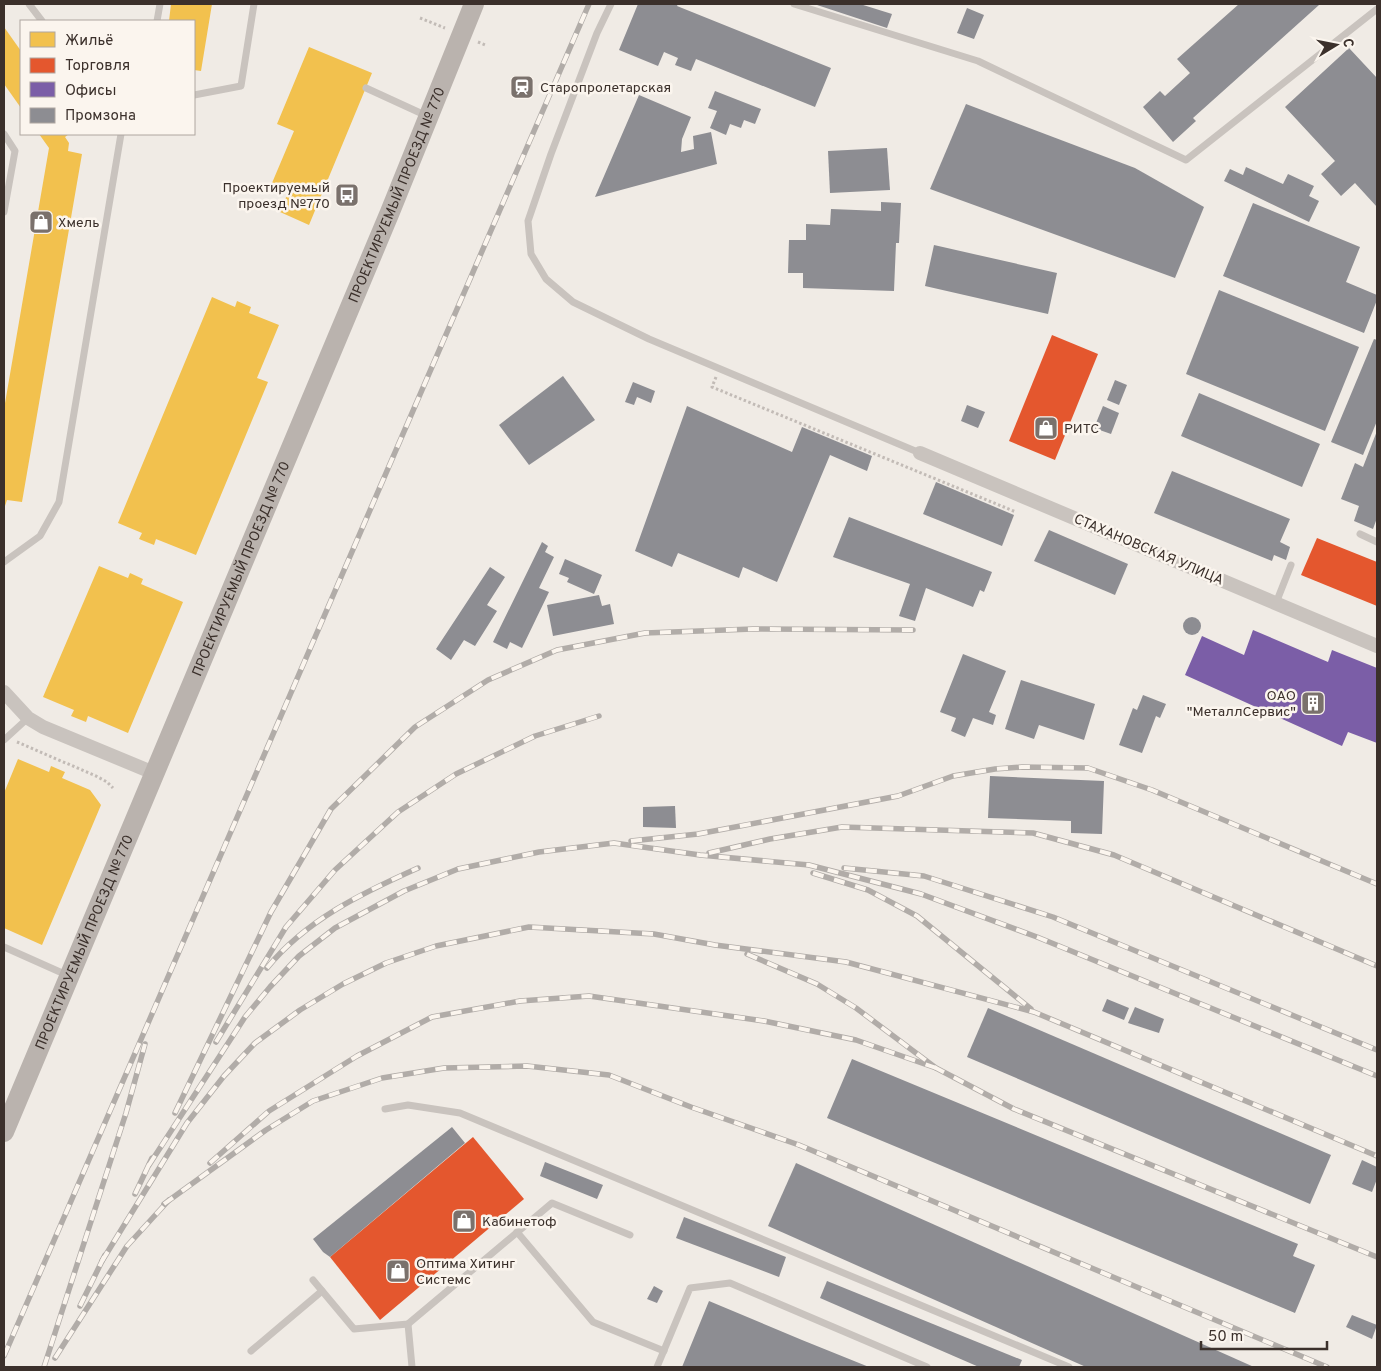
<svg xmlns="http://www.w3.org/2000/svg" width="1381" height="1371" font-family="Overpass,sans-serif">
	<style>
		.homes { fill: #f2c14e }
		.shops { fill: #e4572e }
		.offices { fill: #7b5ea7 }
		.industry { fill: #8d8d92 }
		.lines { fill: none; stroke-linecap: round; stroke-linejoin: round }
		.path { stroke: #c2bbb6; stroke-width: 3; stroke-dasharray: 2.5 2.5; stroke-linecap: butt }
		.lane { stroke: #c9c3be; stroke-width: 7 }
		.street { stroke: #c9c3be; stroke-width: 14 }
		.secondary { stroke: #bab3ae; stroke-width: 20 }
		.rail-casing { stroke: #b1aca8; stroke-width: 5.5 }
		.rail { stroke: #fbf5ee; stroke-width: 4; stroke-dasharray: 11; stroke-linecap: butt }
		.labels { text-anchor: middle; stroke-width: 5; stroke-linejoin: round; paint-order: stroke }
		.poi-label { font-size: 14px; fill: #3b302b; stroke: #fbf5ee; text-anchor: start }
		.street-label { font-size: 14px; fill: #3b302b; stroke: #fbf5ee }
	</style>
	<rect width="100%" height="100%" fill="#f0ebe5"/>
	<!-- homes -->
	<g class="homes">
		<polygon points="171,4 212,4 201,71 194,70 194,21 169,21"/>
		<polygon points="4,27 21,51 21,108 4,84"/>
		<polygon points="309,47 372,73 309,225 280,212 289,190 272,183 294,131 277,124"/>
		<polygon points="39,134 69,134 65,137 69,143 68,151 82,154 22,502 7,500 4,509 4,409 49,148"/>
		<polygon points="212,297 235,307 237,301 251,307 249,313 279,325 257,378 268,382 196,555 156,539 154,545 139,539 142,533 118,523"/>
		<polygon points="99,566 128,578 130,573 143,579 141,584 183,602 128,733 88,716 86,722 71,716 74,710 43,697"/>
		<polygon points="18,759 49,772 51,766 65,772 62,778 90,790 101,805 42,945 4,928 4,793"/>
	</g>
	<!-- shops -->
	<g class="shops">
		<polygon points="1052,335 1098,354 1055,460 1009,441"/>
		<polygon points="1317,538 1377,562 1377,606 1301,575"/>
		<polygon points="473,1137 524,1199 380,1320 330,1257"/>
	</g>
	<!-- offices -->
	<polygon class="offices" points="1253,630 1328,662 1332,650 1377,668 1377,743 1348,732 1342,746 1185,675 1202,636 1244,655"/>
	<!-- industry -->
	<g class="industry">
		<polygon points="638,4 678,4 677,6 831,68 815,107 696,59 691,71 675,65 678,58 664,52 658,66 619,50"/>
		<polygon points="814,4 860,4 892,14 887,28"/>
		<polygon points="1239,4 1319,5 1193,118 1196,121 1173,142 1143,107 1160,91 1165,96 1190,73 1177,59"/>
		<polygon points="967,8 984,15 974,39 957,33"/>
		<polygon points="1349,48 1377,78 1377,207 1355,183 1341,196 1321,174 1335,161 1285,107"/>
		<polygon points="715,91 761,109 755,124 744,120 741,128 730,124 726,135 710,128 717,111 708,108"/>
		<polygon points="639,95 691,117 682,139 681,152 694,149 693,136 711,132 717,164 595,197"/>
		<polygon points="966,104 1135,168 1204,207 1175,278 930,189"/>
		<polygon points="887,148 890,190 830,193 828,151"/>
		<polygon points="1246,167 1283,184 1288,174 1314,186 1309,196 1319,201 1309,222 1224,181 1230,169 1243,175"/>
		<polygon points="881,202 901,203 899,243 896,243 894,291 803,288 803,273 788,273 789,240 806,240 806,224 830,225 831,209 881,211"/>
		<polygon points="1253,203 1360,247 1346,282 1377,295 1377,300 1364,333 1223,276"/>
		<polygon points="934,245 1057,273 1048,314 925,286"/>
		<polygon points="1219,290 1359,347 1325,431 1186,374"/>
		<polygon points="1374,339 1377,340 1377,421 1363,455 1331,442"/>
		<polygon points="563,376 595,420 529,465 499,425"/>
		<polygon points="1115,380 1127,385 1119,405 1107,400"/>
		<polygon points="633,382 655,391 651,403 637,397 634,405 625,402"/>
		<polygon points="1199,393 1320,444 1302,487 1181,436"/>
		<polygon points="967,405 985,412 978,428 961,421"/>
		<polygon points="687,406 792,452 802,427 872,456 867,471 830,455 777,582 743,567 739,578 678,553 672,567 635,551"/>
		<polygon points="1103,406 1119,413 1111,434 1094,428"/>
		<polygon points="1377,431 1377,518 1373,529 1354,521 1359,506 1341,499 1355,463 1363,467"/>
		<polygon points="1172,471 1290,519 1280,542 1290,547 1286,560 1274,555 1272,561 1154,513"/>
		<polygon points="936,482 1014,515 1002,546 923,514"/>
		<polygon points="849,517 992,572 984,592 980,590 973,607 926,588 915,621 899,616 910,584 833,557"/>
		<polygon points="1049,530 1128,564 1115,595 1034,561"/>
		<polygon points="542,542 548,546 545,552 554,557 539,588 549,592 522,648 510,642 507,649 493,642"/>
		<polygon points="565,559 602,575 594,594 567,582 569,578 559,574"/>
		<polygon points="490,567 505,577 487,605 497,611 475,646 464,640 451,660 436,649"/>
		<polygon points="599,595 602,606 610,604 614,624 553,636 547,605"/>
		<circle cx="1192" cy="626" r="9"/>
		<polygon points="963,654 1006,671 989,712 996,715 993,725 973,718 965,737 951,731 956,718 940,712"/>
		<polygon points="1021,680 1095,704 1084,740 1039,725 1034,739 1005,729"/>
		<polygon points="1143,695 1166,704 1160,718 1156,716 1142,753 1119,745 1133,708 1137,710"/>
		<polygon points="990,776 1104,781 1102,834 1071,833 1071,821 988,818"/>
		<polygon points="675,806 676,828 643,827 643,807"/>
		<polygon points="1107,999 1129,1008 1124,1020 1102,1011"/>
		<polygon points="1135,1007 1164,1019 1159,1033 1128,1023"/>
		<polygon points="988,1008 1331,1155 1310,1204 967,1057"/>
		<polygon points="852,1059 1298,1244 1293,1256 1315,1265 1295,1313 827,1118"/>
		<polygon points="452,1127 465,1143 330,1257 323,1252 313,1239"/>
		<polygon points="1362,1160 1377,1167 1377,1179 1372,1192 1352,1184"/>
		<polygon points="545,1162 603,1185 597,1199 540,1176"/>
		<polygon points="796,1163 1254,1367 1086,1367 768,1226"/>
		<polygon points="684,1217 786,1257 779,1277 676,1238"/>
		<polygon points="827,1281 1022,1360 1019,1367 979,1367 820,1298"/>
		<polygon points="654,1286 663,1291 657,1303 647,1299"/>
		<polygon points="709,1301 802,1340 869,1367 682,1367"/>
		<polygon points="1352,1315 1377,1325 1372,1339 1346,1327"/>
	</g>
	<g class="lines">
		<!-- path -->
		<g class="path">
			<polyline points="420,18 445,28"/>
			<polyline points="478,42 485,45"/>
			<polyline points="716,377 712,387 1016,512"/>
			<polyline points="17,742 96,776 107,782 113,788"/>
		</g>
		<!-- lane -->
		<g class="lane">
			<polyline points="29,4 42,21"/>
			<polyline points="611,4 597,33 551,154 528,221 531,254 546,279 573,302 649,339 920,453"/>
			<polyline points="794,4 978,61 1186,160 1377,9"/>
			<polyline points="157,21 160,4"/>
			<polyline points="366,88 427,116"/>
			<polyline points="194,95 241,86 254,4"/>
			<polyline points="4,134 15,151 4,212"/>
			<polyline points="1360,534 1377,542"/>
			<polyline points="4,562 40,536 59,502 121,134"/>
			<polyline points="1276,603 1291,565"/>
			<polyline points="4,740 28,718"/>
			<polyline points="4,947 69,976"/>
			<polyline points="385,1109 408,1105 460,1113 1069,1367"/>
			<polyline points="517,1232 593,1322 664,1351"/>
			<polyline points="313,1280 354,1329 408,1324 552,1203 630,1235"/>
			<polyline points="408,1324 412,1367"/>
			<polyline points="251,1351 322,1291"/>
			<polyline points="657,1367 690,1288 730,1283 927,1367"/>
		</g>
		<!-- street -->
		<g class="street">
			<polyline points="920,453 1377,646"/>
			<polyline points="4,692 28,718 43,727 154,773"/>
		</g>
		<!-- secondary -->
		<path class="secondary" id="s1" d="M4,1132L390,212L474,4"/>
		<!-- rail casing -->
		<g class="rail-casing">
			<g id="rail">
				<polyline points="631,841 698,834 898,796 953,776 995,769 1022,767 1088,768 1152,790 1377,884"/>
				<polyline points="709,853 770,839 842,827 1033,833 1114,855 1377,966"/>
				<polyline points="844,868 924,876 1053,917 1377,1050"/>
				<polyline points="813,873 868,890 917,916 1031,1009"/>
				<polyline points="747,954 817,984 856,1008 936,1068 1014,1109 1377,1257"/>
				<path d="M267,968C306,920 362,893 418,868"/>
				<polyline points="216,1042 286,927 335,870 398,812 456,774 535,736 599,716"/>
				<polyline points="175,1113 271,912 331,809 415,727 488,680 557,650 645,633 753,629 913,630"/>
				<polyline points="210,1163 269,1111 357,1056 432,1017 520,1001 589,996 764,1021 856,1040 936,1068"/>
				<polyline points="149,1165 245,1017 270,987 299,956 335,928 404,891 458,869 539,852 614,843 700,855 809,865 921,894 1037,937 1377,1076"/>
				<polyline points="135,1194 152,1158"/>
				<polyline points="164,1204 266,1130 313,1101 382,1078 444,1068 527,1066 609,1075 691,1107 799,1145 1327,1367"/>
				<polyline points="102,1261 187,1123 224,1076 255,1043 300,1010 343,984 386,963 436,946 529,927 654,934 715,945 846,962 1034,1012 1377,1156"/>
				<polyline points="80,1306 105,1255"/>
				<polyline points="4,1356 589,4"/>
				<polyline points="55,1358 127,1246 169,1200"/>
				<polyline points="44,1367 126,1113 145,1044"/>
			</g>
		</g>
		<!-- rail -->
		<use href="#rail" class="rail"/>
	</g>
	<!-- icons -->
	<defs>
		<g id="station-square" transform="scale(1.25)"><rect x="-9" y="-9" width="18" height="18" rx="4" fill="#7a716c" stroke="#fbf5ee"/><path d="M-3-6H3Q5-6 5-4V2Q5 4 3 4L4.5 6H3L1.5 4h-3L-3 6H-4.5L-3 4Q-5 4-5 2V-4Q-5-6-3-6ZM-3.5-4v3h7v-3ZM-3.5 1v1.5H-2V1ZM2 1v1.5H3.5V1Z" fill="#fff"/></g>
		<g id="bus-square" transform="scale(1.25)"><rect x="-9" y="-9" width="18" height="18" rx="4" fill="#7a716c" stroke="#fbf5ee"/><path d="M-5-6H5V4H4V6H2V4H-2V6H-4V4H-5ZM-3.5-4V0h7V-4ZM-3.5 1.2v1.5H-2V1.2ZM2 1.2v1.5H3.5V1.2Z" fill="#fff"/></g>
		<g id="shop-square" transform="scale(1.25)"><rect x="-9" y="-9" width="18" height="18" rx="4" fill="#7a716c" stroke="#fbf5ee"/><path d="M-5-2.5h2.3a2.7 3.5 0 0 1 5.4 0H5L5.5 6h-11ZM-1.5-2.5h3a1.5 2.3 0 0 0-3 0Z" fill="#fff"/></g>
		<g id="building-square" transform="scale(1.25)"><rect x="-9" y="-9" width="18" height="18" rx="4" fill="#7a716c" stroke="#fbf5ee"/><path d="M-4-6H4V6H1V3H-1V6H-4ZM-2.5-4.3h1.7v1.8h-1.7ZM.8-4.3h1.7v1.8H.8ZM-2.5-1h1.7V.8h-1.7ZM.8-1h1.7V.8H.8Z" fill="#fff"/></g>
	</defs>
	<g fill-rule="evenodd">
		<use href="#station-square" x="522" y="87"/>
		<use href="#bus-square" x="347" y="195"/>
		<use href="#shop-square" x="41" y="222"/>
		<use href="#shop-square" x="1046" y="428"/>
		<use href="#building-square" x="1313" y="703"/>
		<use href="#shop-square" x="464" y="1221"/>
		<use href="#shop-square" x="398" y="1271"/>
	</g>
	<g class="labels">
		<!-- poi labels -->
		<g class="poi-label">
			<text x="540" y="92">Старопролетарская</text>
			<text x="330" y="192" text-anchor="end">Проектируемый<tspan x="330" dy="16">проезд №770</tspan></text>
			<text x="58" y="227">Хмель</text>
			<text x="1064" y="433">РИТС</text>
			<text x="1296" y="700" text-anchor="end">ОАО<tspan x="1296" dy="16">"МеталлСервис"</tspan></text>
			<text x="482" y="1226">Кабинетоф</text>
			<text x="416" y="1268">Оптима Хитинг<tspan x="416" dy="16">Системс</tspan></text>
		</g>
		<!-- street labels -->
		<g class="street-label">
			<text dy="5" stroke="none"><textPath href="#s1" startOffset="1016">ПРОЕКТИРУЕМЫЙ ПРОЕЗД № 770</textPath></text>
			<text transform="translate(1149 549) rotate(23)" y="5">СТАХАНОВСКАЯ УЛИЦА</text>
			<text dy="5" stroke="none"><textPath href="#s1" startOffset="611">ПРОЕКТИРУЕМЫЙ ПРОЕЗД № 770</textPath></text>
			<text dy="5" stroke="none"><textPath href="#s1" startOffset="206">ПРОЕКТИРУЕМЫЙ ПРОЕЗД № 770</textPath></text>
		</g>
	</g>
	<!-- border -->
	<rect width="1381" height="1371" fill="none" stroke="#3b302b" stroke-width="10"/>
	<!-- legend -->
	<rect x="20" y="20" width="175" height="115" fill="#fbf5ee" stroke="#aea6a0"/>
	<rect x="30" y="32" width="25" height="15" fill="#f2c14e" stroke="#aea6a0"/>
	<text x="65" y="45" font-size="15" fill="#3b302b">Жильё</text>
	<rect x="30" y="58" width="25" height="15" fill="#e4572e" stroke="#aea6a0"/>
	<text x="65" y="70" font-size="15" fill="#3b302b">Торговля</text>
	<rect x="30" y="82" width="25" height="15" fill="#7b5ea7" stroke="#aea6a0"/>
	<text x="65" y="95" font-size="15" fill="#3b302b">Офисы</text>
	<rect x="30" y="108" width="25" height="15" fill="#8d8d92" stroke="#aea6a0"/>
	<text x="65" y="120" font-size="15" fill="#3b302b">Промзона</text>
	<!-- north arrow -->
	<g transform="translate(1336 45) rotate(80)" stroke="#fbf5ee" stroke-width="4" paint-order="stroke">
	<path d="M0-4L9 19L0 12L-9 19Z" fill="#3b302b"/>
	<text y="-8" font-size="14" font-weight="bold" text-anchor="middle" fill="#3b302b">С</text>
	</g>
	<!-- scale -->
	<path d="M1201 1341v8h126v-8" fill="none" stroke="#3b302b" stroke-width="2.5"/>
	<text x="1208" y="1341" font-size="15" fill="#3b302b" stroke="#fbf5ee" stroke-width="4" paint-order="stroke">50 m</text>
</svg>
